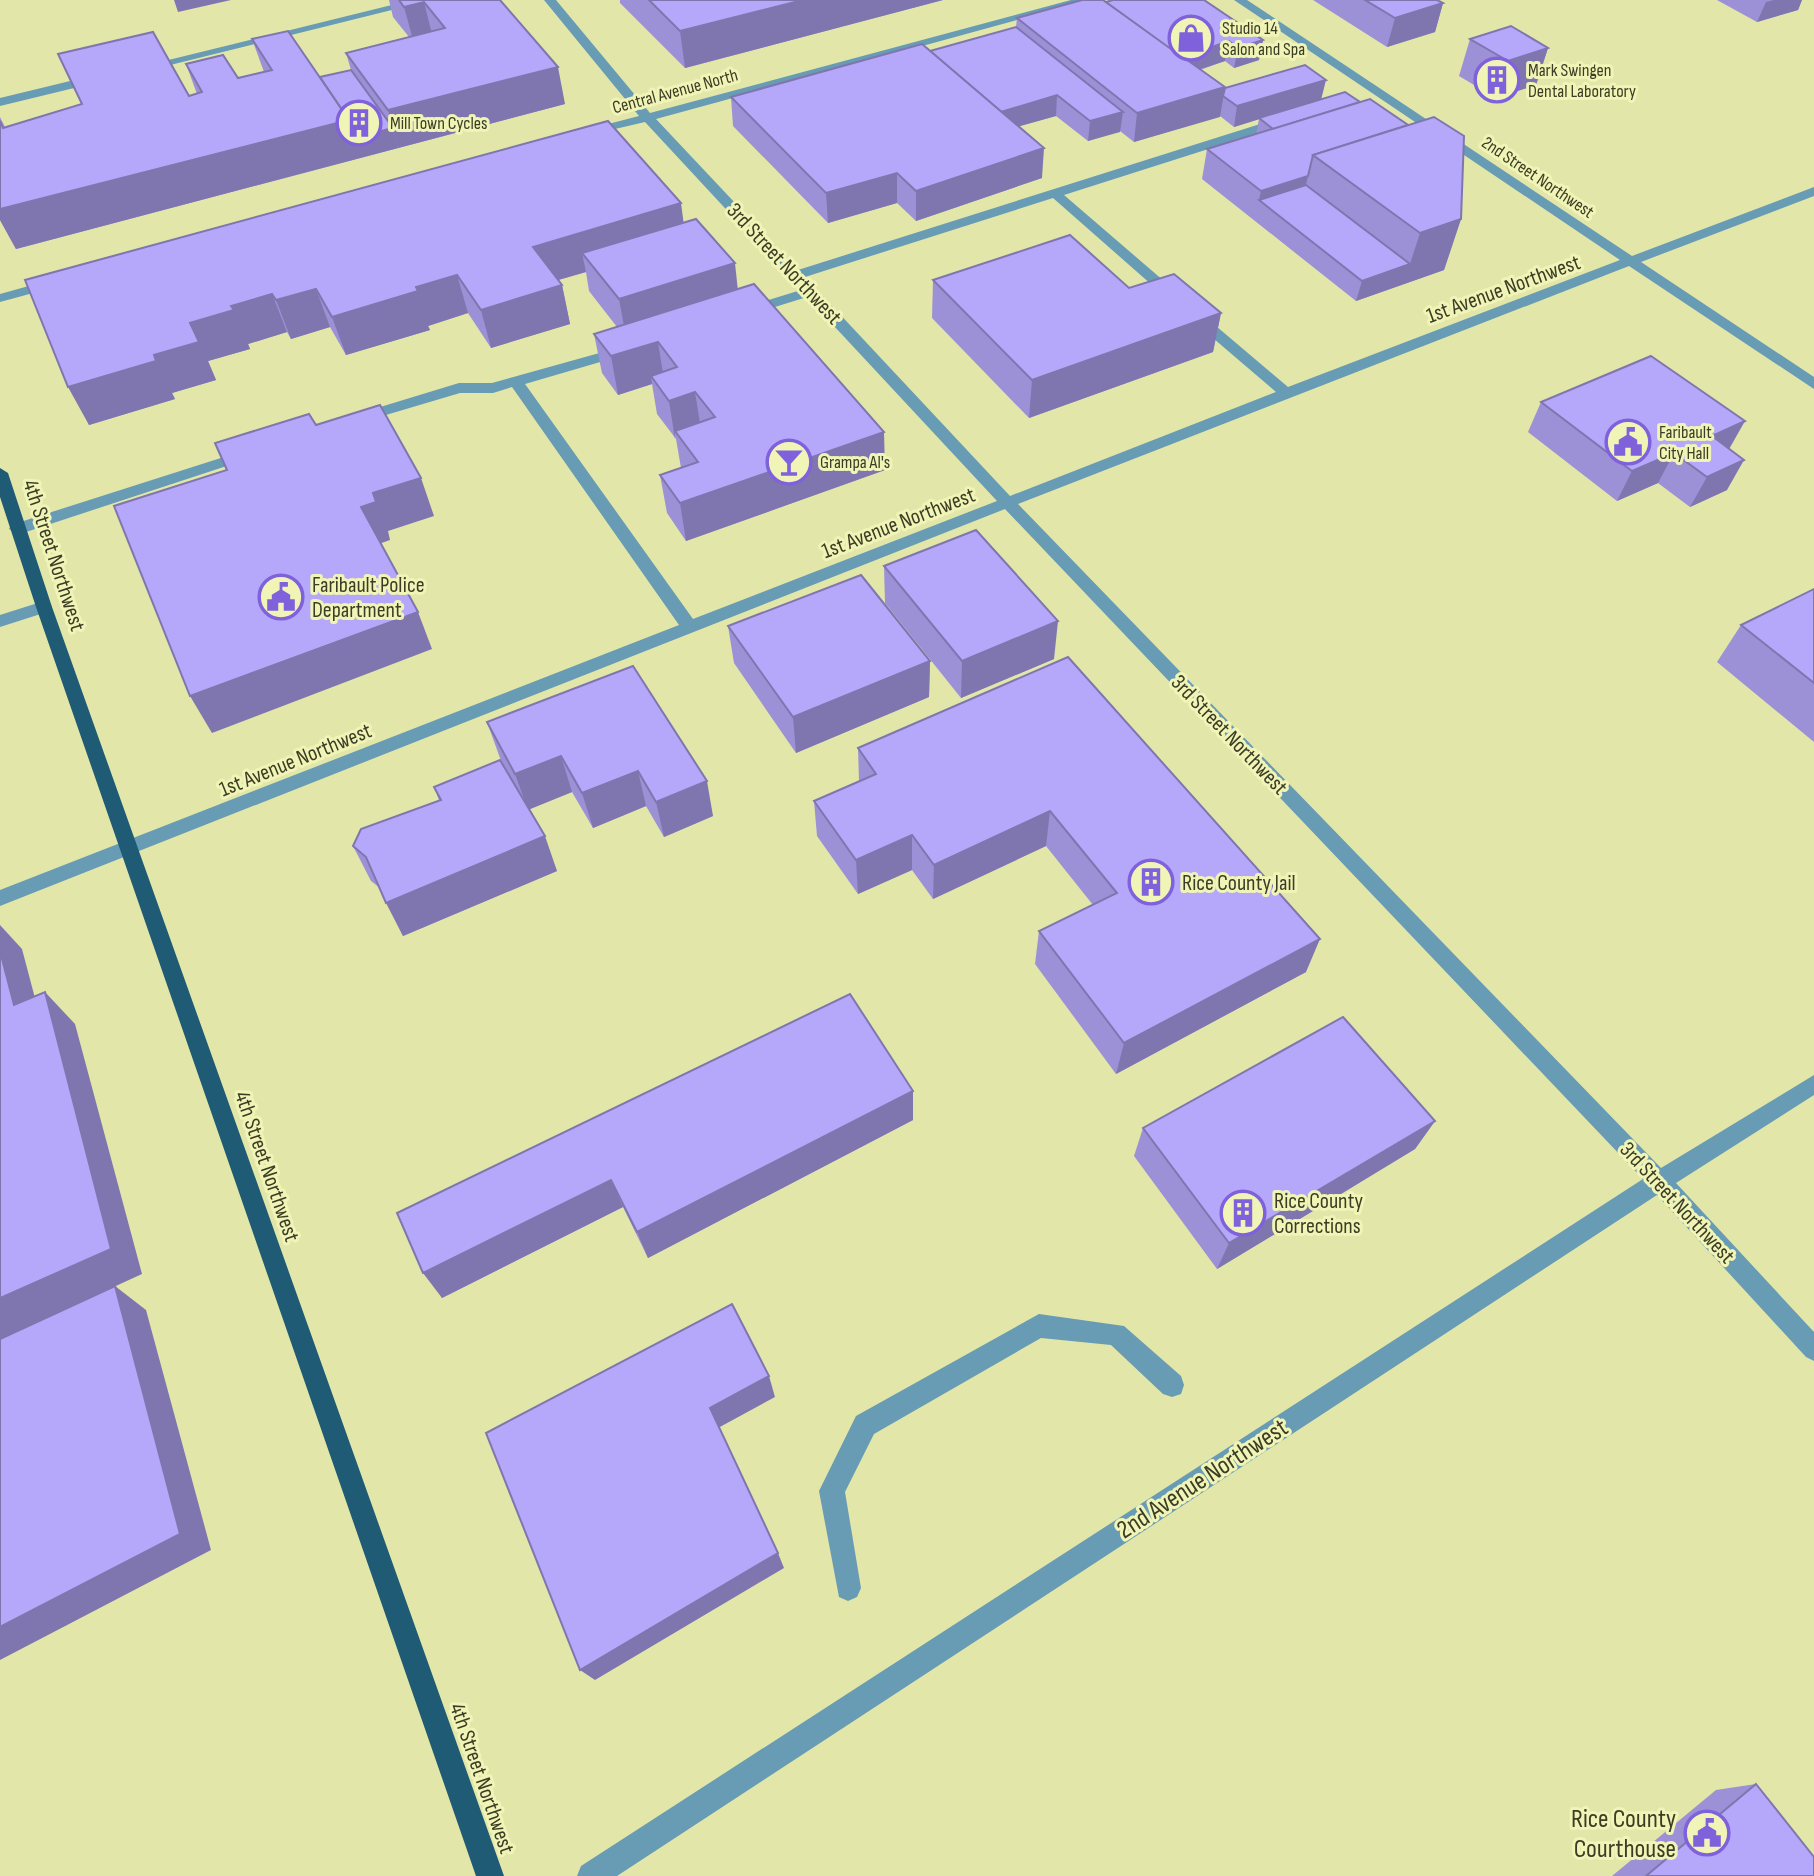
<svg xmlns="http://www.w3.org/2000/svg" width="1814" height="1876" font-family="'Sofia Sans Condensed',sans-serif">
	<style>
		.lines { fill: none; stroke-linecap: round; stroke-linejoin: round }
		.minor { fill: #689bb4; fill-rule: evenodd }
		.major { fill: #1f5b75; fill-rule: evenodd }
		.wall { fill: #9c90d7 }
		.shaded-wall { fill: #7f76af }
		.building { fill: #b5a8fa; stroke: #7f76af; stroke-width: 2 }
		.labels { text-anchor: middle; stroke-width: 6; stroke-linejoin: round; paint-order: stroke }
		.far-poi-label { font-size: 18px; fill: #3b3d24; stroke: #f0f4b6; text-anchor: start }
		.far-street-label { font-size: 18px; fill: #3b3d24; stroke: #f0f4b6 }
		.street-label { font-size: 22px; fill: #3b3d24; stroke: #f0f4b6 }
		.poi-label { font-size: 22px; fill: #3b3d24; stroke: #f0f4b6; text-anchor: start }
		.near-street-label { font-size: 26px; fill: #3b3d24; stroke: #f0f4b6 }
		.near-poi-label { font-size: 26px; fill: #3b3d24; stroke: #f0f4b6; text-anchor: end }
	</style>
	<rect width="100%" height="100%" fill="#e2e6a9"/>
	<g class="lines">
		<!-- minor -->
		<g class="minor">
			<polygon points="412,0 432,0 146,71 140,67"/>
			<polygon points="544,0 556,0 650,113 1071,0 1090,0 656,119 798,270 1279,118 1287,118 1287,124 1064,195 1179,294 1179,300 1169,300 1053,198 805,277 1010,496 1276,392 1193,321 1193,315 1203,315 1288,387 1620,260 1234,0 1247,0 1632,256 1814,187 1814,196 1641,262 1814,377 1814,389 1629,266 1018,504 1661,1168 1814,1075 1814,1095 1676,1183 1814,1332 1814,1361 1806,1357 1657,1195 617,1876 577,1876 581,1866 1643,1179 1005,509 0,906 0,890 679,625 512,387 493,393 460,393 359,423 354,421 354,415 459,383 492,383 621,347 631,347 631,353 525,384 693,619 997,501 807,297 752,314 742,314 742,308 801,290 645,122 585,136 585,130 639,116"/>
			<polygon points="99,74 105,78 103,81 0,106 0,98"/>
			<polygon points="54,279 59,280 59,286 0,302 0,294"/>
			<polygon points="249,449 254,451 254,457 23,533 17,534 9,529 11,525"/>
			<polygon points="44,601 50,603 52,607 50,611 0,627 0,615"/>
			<polygon points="1039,1314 1124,1326 1181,1376 1184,1385 1181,1394 1172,1397 1163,1394 1111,1345 1041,1338 874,1434 845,1492 861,1588 857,1597 848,1601 839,1597 819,1491 856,1416"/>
		</g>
		<!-- major -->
		<polygon class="major" points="0,468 8,473 52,607 504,1876 476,1876 36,607 0,497"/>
	</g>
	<!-- wall -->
	<g class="wall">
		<polygon points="389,0 500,0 565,104 16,249 0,220 0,117 5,127 82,105 189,96 197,94 186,64 238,78 264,72 252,39 320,77 351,70 346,53 409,37 393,17"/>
		<polygon points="620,0 943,0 685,68 620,3"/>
		<polygon points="1313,0 1437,0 1443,3 1435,32 1387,47"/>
		<polygon points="1717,0 1802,0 1798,10 1757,22"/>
		<polygon points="1106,2 1263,40 1259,60 1234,68 1225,61 1200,70 1225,88 1322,99 1461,219 1444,270 1356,301 1202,179 1207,149 1256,134 1259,119 1234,127 1220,116 1134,142 1120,131 1088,141 1056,116 1019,126 1042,178 916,221 897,203 828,223 733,126 731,97 930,51 1016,27 1017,18"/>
		<polygon points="1470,39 1548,48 1536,85 1496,98 1459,76"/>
		<polygon points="684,222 885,470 686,541 667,513 660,475 681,468 676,439 657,414 652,384 618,395 602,373 594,334 617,327 589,291 586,272 558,280 562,285 570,324 491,348 468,313 428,326 430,330 346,355 330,327 291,339 287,332 248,344 250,349 208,361 216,380 172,393 175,399 89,425 25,280"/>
		<polygon points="933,280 1129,288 1221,313 1213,352 1029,418 932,318"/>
		<polygon points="1541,402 1729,449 1727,490 1690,507 1658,483 1617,501 1528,432"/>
		<polygon points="884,566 1054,659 961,698 885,603"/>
		<polygon points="1814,589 1814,742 1717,662 1741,625"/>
		<polygon points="728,626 930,661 929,697 796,753 734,663"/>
		<polygon points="1068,657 1306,972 1116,1074 1035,964 1039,931 1093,905 1046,846 933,899 912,870 858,894 817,836 814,801 859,781 858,748"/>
		<polygon points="633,666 713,816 664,837 646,806 593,828 572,792 529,809 557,871 403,936 380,888 371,881 353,846 439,800 434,787 504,767 500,758 487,722"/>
		<polygon points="913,1091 913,1120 648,1258 623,1207 442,1298 397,1213"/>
		<polygon points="1435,1121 1415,1149 1217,1269 1134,1156 1143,1128"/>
		<polygon points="1756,1784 1814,1876 1612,1876 1716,1790"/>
	</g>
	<!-- shaded-wall -->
	<g class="shaded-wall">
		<polygon points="174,0 231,0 178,12"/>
		<polygon points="803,0 943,0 685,68 680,31"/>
		<polygon points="1774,0 1802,0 1798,10 1757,22 1766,2"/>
		<polygon points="424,2 433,38 414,43 404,7"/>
		<polygon points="1443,3 1435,32 1387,47 1395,18"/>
		<polygon points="1263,40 1259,60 1234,68 1238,48"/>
		<polygon points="1229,41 1225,61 1170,79 1173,59"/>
		<polygon points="1548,48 1536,85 1496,98 1508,61"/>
		<polygon points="558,67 565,104 398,148 388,110"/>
		<polygon points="1326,80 1321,100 1234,127 1237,106"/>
		<polygon points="1225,87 1220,117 1134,142 1137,113"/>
		<polygon points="1057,95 1056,116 992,134 993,114"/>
		<polygon points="1123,112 1120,132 1088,141 1090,121"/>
		<polygon points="349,120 393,128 398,148 16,249 0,220 0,209"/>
		<polygon points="1044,148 1042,178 916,221 916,191"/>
		<polygon points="897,173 897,203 828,223 826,193"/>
		<polygon points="1308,176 1301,206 1259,200 1261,191"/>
		<polygon points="681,203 686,241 582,253 586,272 541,285 533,247"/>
		<polygon points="1461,219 1444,270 1356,301 1362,281 1410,264 1420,233"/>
		<polygon points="735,263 739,301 626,337 619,299"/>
		<polygon points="457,275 468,313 428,326 430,330 346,355 332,317 416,287"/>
		<polygon points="562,285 570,324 491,348 481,310"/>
		<polygon points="316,289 330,327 291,339 276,300"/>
		<polygon points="272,294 287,332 248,344 250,349 208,361 216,380 172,393 175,399 89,425 68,387 154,355 190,323 231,306"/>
		<polygon points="1221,313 1213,352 1029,418 1032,380"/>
		<polygon points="658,342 664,380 651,376 652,384 618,395 611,356"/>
		<polygon points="695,392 701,430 675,431 675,439 669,401"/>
		<polygon points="1745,421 1728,451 1712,436"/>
		<polygon points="884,432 885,470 686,541 680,503"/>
		<polygon points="1674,453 1658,483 1617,501 1632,471"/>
		<polygon points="1744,460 1727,490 1690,507 1707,477"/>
		<polygon points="421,478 434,516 388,531 390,540 376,545 361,507 373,493"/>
		<polygon points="418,612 432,649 212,733 190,696"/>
		<polygon points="1058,621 1054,659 961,698 962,661"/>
		<polygon points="930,661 929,697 796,753 793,717"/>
		<polygon points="561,756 572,792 528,810 515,774"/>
		<polygon points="638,771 646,806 593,828 582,793"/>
		<polygon points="707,781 713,816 664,837 656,802"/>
		<polygon points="1050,811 1046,846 933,899 934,865"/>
		<polygon points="912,835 912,870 858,894 856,860"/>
		<polygon points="545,836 557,871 403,936 386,903"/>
		<polygon points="0,925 22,949 45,1036 14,1005 0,951"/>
		<polygon points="1320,939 1306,972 1116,1074 1124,1043"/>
		<polygon points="45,992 75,1024 142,1274 0,1339 0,1298"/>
		<polygon points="913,1091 913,1120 648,1258 637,1232"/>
		<polygon points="1435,1121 1415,1149 1217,1269 1229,1243"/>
		<polygon points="611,1180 623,1207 442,1298 423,1273"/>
		<polygon points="115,1286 146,1310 211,1550 0,1660 0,1627"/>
		<polygon points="769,1376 775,1397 718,1428 710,1408"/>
		<polygon points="778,1553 784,1568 595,1680 580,1670"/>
	</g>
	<!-- building -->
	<g class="building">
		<polygon points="399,0 500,0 558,67 388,110 346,53 445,28 424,2 404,7"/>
		<polygon points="649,0 803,0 680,31"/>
		<polygon points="1082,0 1103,0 1225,87 1137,113 1017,18"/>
		<polygon points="1113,0 1204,0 1263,40 1238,48 1229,41 1182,57 1106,2"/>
		<polygon points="1365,0 1437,0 1443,3 1395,18"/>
		<polygon points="1511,26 1548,48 1508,61 1470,39"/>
		<polygon points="1016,27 1123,112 1090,121 1057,95 1001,112 930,51"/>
		<polygon points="288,31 349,120 0,209 0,121 3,128 82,104 58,54 153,32 189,96 202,92 186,64 223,55 238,78 272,70 252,39"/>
		<polygon points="922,44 1044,148 916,191 897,173 826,193 731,97"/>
		<polygon points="1305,65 1326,80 1237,106 1223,96 1225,88"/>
		<polygon points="351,70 393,128 354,138 349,120 320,77"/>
		<polygon points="1345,92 1360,102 1273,129 1259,118"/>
		<polygon points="1370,99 1408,125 1313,155 1308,176 1261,191 1207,149"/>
		<polygon points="1434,117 1464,136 1461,219 1420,233 1313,155"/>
		<polygon points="608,121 681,203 533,247 562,285 481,310 457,275 416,287 418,291 332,317 316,289 276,300 272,294 231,306 234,310 190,323 199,342 154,355 156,361 68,387 25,280"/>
		<polygon points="1306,185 1410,264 1362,281 1259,200"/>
		<polygon points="696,219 735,263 619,299 582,253"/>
		<polygon points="1070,235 1129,288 1174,274 1221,313 1032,380 933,280"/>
		<polygon points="754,284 884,432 680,503 660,475 698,462 675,431 715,417 695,392 669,401 651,376 677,367 658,342 611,356 594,334"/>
		<polygon points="1651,356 1745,421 1712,436 1744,460 1707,477 1674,453 1632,471 1541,402"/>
		<polygon points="380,405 421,478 373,493 376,502 361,507 418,612 190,696 114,506 227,470 215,443 309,414 316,425"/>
		<polygon points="976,530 1058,621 962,661 884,566"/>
		<polygon points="861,575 930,661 793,717 728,626"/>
		<polygon points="1814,589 1814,683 1741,625"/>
		<polygon points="1068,657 1320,939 1124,1043 1039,931 1117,893 1050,811 934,865 912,835 856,860 814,801 876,774 858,748"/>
		<polygon points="633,666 707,781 656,802 638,771 582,793 561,756 515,774 487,722"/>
		<polygon points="500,760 545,836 386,903 366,857 353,846 361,829 441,800 434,787"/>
		<polygon points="0,951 14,1005 45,992 111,1249 0,1298"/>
		<polygon points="850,994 913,1091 637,1232 611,1180 423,1273 397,1213"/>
		<polygon points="1343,1017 1435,1121 1229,1243 1143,1128"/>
		<polygon points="115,1286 180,1534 0,1627 0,1339"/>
		<polygon points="732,1304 769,1376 710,1408 778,1553 580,1670 486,1433"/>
		<polygon points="1756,1784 1814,1857 1814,1876 1646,1876"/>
	</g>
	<!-- icons -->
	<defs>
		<g id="shop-ring" transform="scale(2.3)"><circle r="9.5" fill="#f0f4b6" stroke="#7f61dc" stroke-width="1.5"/><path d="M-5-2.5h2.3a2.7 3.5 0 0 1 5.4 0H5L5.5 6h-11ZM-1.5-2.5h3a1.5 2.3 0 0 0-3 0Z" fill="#7f61dc"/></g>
		<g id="building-ring" transform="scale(2.3)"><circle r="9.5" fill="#f0f4b6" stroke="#7f61dc" stroke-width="1.5"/><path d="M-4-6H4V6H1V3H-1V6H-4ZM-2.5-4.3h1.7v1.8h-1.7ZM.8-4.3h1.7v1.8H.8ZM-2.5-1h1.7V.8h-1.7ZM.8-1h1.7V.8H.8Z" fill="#7f61dc"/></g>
		<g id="civic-ring" transform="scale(2.3)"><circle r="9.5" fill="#f0f4b6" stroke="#7f61dc" stroke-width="1.5"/><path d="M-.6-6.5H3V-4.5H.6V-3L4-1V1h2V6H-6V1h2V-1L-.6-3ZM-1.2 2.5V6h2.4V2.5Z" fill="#7f61dc"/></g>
		<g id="bar-ring" transform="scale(2.3)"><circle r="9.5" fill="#f0f4b6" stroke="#7f61dc" stroke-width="1.5"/><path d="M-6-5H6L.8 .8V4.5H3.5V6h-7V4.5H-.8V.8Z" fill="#7f61dc"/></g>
	</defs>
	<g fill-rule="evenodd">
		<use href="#shop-ring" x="1191" y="38"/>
		<use href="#building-ring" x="1497" y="80"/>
		<use href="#building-ring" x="359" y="123"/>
		<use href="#civic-ring" x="1628" y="442"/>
		<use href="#bar-ring" x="789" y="462"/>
		<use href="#civic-ring" x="281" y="597"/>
		<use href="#building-ring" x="1151" y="882"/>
		<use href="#building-ring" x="1243" y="1213"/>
		<use href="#civic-ring" x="1707" y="1833"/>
	</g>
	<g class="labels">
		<!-- far-poi labels -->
		<g class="far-poi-label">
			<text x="1222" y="34">Studio 14<tspan x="1222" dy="21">Salon and Spa</tspan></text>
			<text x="1528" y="76">Mark Swingen<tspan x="1528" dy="21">Dental Laboratory</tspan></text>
			<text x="390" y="129">Mill Town Cycles</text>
			<text x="1659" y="438">Faribault<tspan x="1659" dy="21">City Hall</tspan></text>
			<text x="820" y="468">Grampa Al's</text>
		</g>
		<!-- far-street labels -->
		<g class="far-street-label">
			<text transform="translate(675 91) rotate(-15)" y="6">Central Avenue North</text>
			<text transform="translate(1538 177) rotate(34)" y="6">2nd Street Northwest</text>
		</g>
		<!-- street labels -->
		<g class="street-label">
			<text transform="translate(785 263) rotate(47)" y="8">3rd Street Northwest</text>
			<text transform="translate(1503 288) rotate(-20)" y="8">1st Avenue Northwest</text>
			<text transform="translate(898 522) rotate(-21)" y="8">1st Avenue Northwest</text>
			<text transform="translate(55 555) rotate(72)" y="8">4th Street Northwest</text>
			<text transform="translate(1230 734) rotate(46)" y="8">3rd Street Northwest</text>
			<text transform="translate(295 759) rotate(-22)" y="8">1st Avenue Northwest</text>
			<text transform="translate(268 1166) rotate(71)" y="8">4th Street Northwest</text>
			<text transform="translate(1678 1202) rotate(47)" y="8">3rd Street Northwest</text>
			<text transform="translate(483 1778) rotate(71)" y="8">4th Street Northwest</text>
		</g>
		<!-- poi labels -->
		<g class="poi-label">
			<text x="312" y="592">Faribault Police<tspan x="312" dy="25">Department</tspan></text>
			<text x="1182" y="890">Rice County Jail</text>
			<text x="1274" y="1208">Rice County<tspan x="1274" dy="25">Corrections</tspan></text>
		</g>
		<!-- near-street labels -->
		<g class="near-street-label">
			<text transform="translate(1202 1478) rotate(-33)" y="9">2nd Avenue Northwest</text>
		</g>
		<!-- near-poi labels -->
		<g class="near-poi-label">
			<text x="1676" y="1827">Rice County<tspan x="1676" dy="30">Courthouse</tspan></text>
		</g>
	</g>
</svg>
